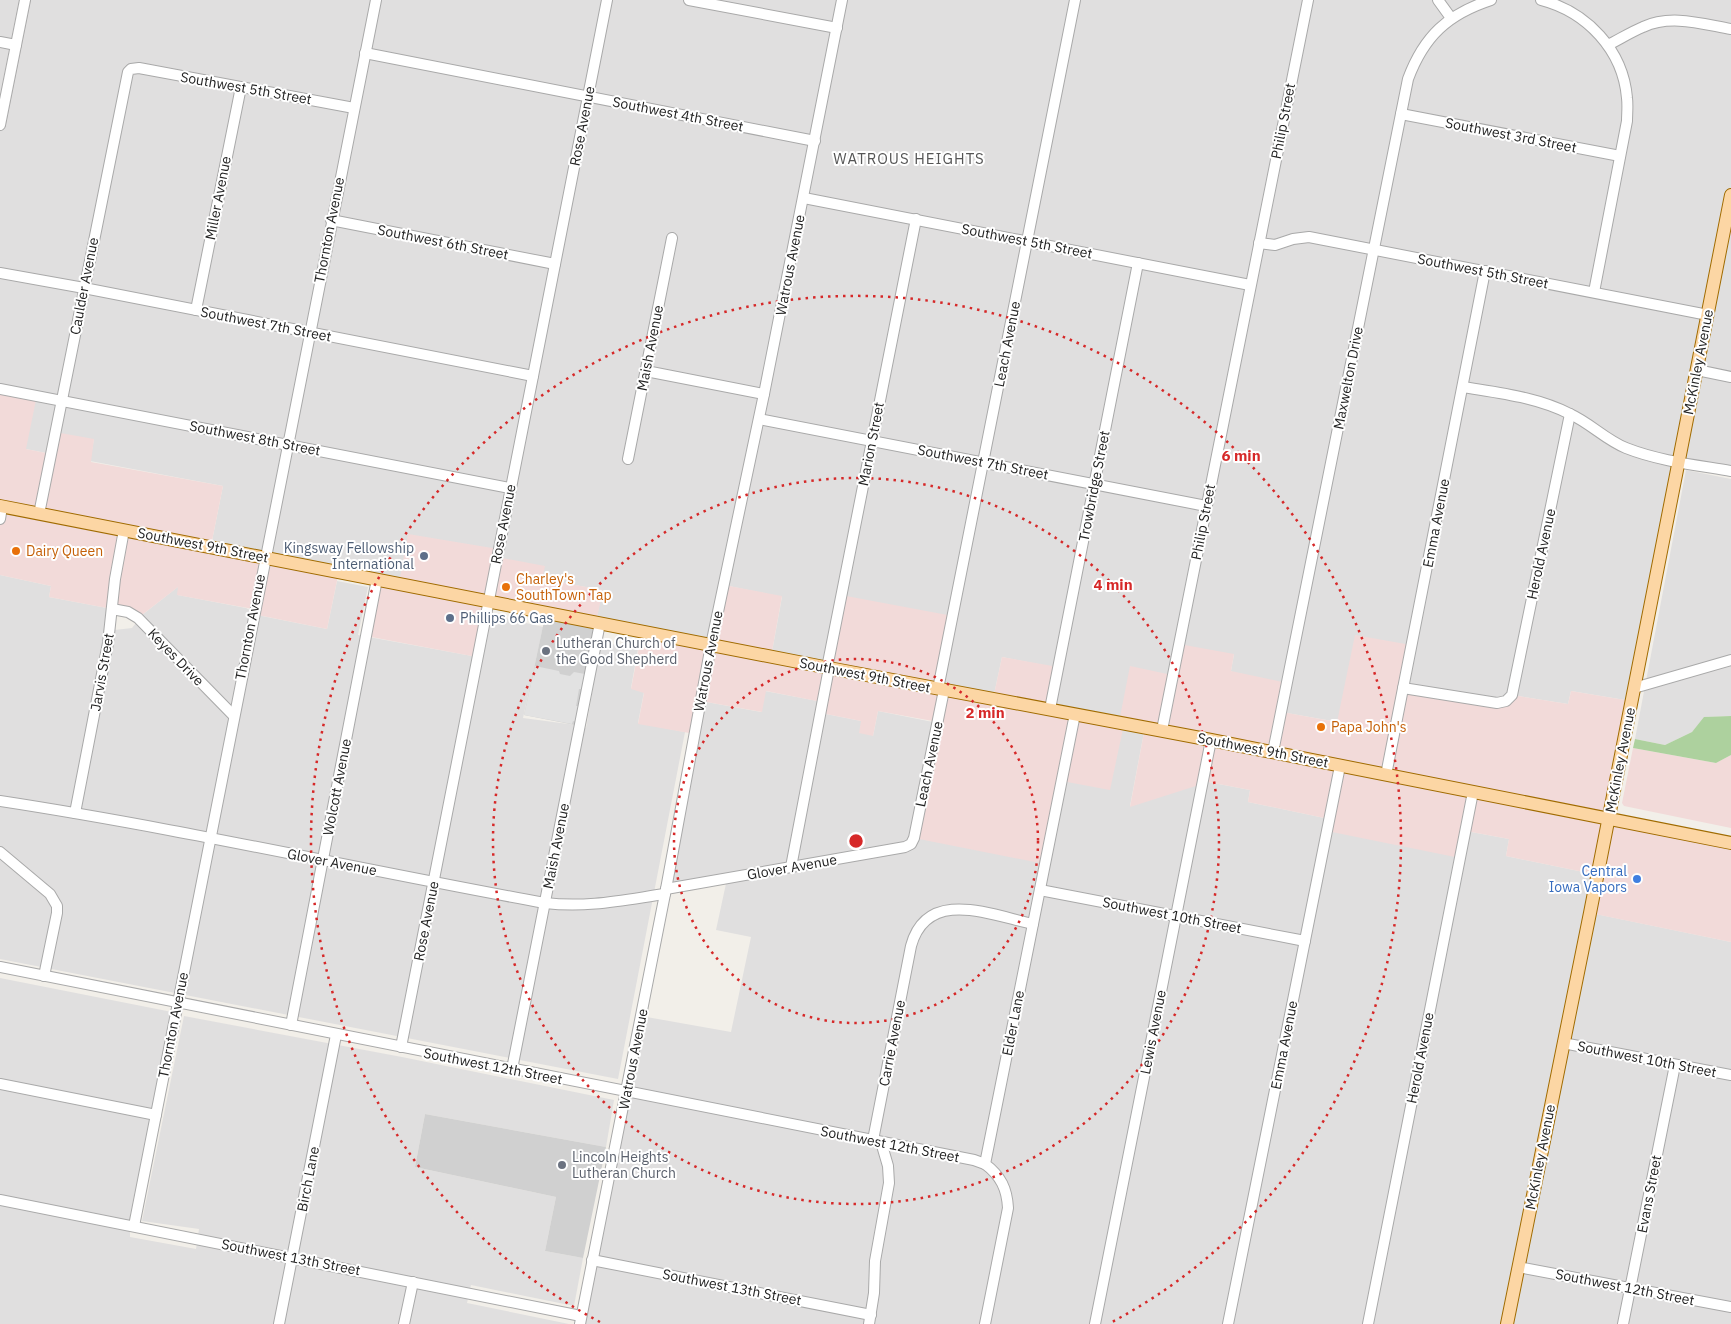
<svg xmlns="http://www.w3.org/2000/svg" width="1731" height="1324" font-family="'IBM Plex Sans',sans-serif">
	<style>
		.residential { fill: #e0dfdf }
		.commercial { fill: #f2dad9 }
		.religious { fill: #d0d0d0 }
		.forest { fill: #add19e }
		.parking { fill: #e2e2e2 }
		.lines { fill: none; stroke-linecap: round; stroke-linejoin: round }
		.minor-casing { stroke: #a9a9a9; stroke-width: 12 }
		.major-casing { stroke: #a06b00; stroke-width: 14 }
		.minor { stroke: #fff; stroke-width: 10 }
		.major { stroke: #fcd6a4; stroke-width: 12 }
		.ring { fill: none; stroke: #d62828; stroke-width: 2.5; stroke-dasharray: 2.5 5 }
		.food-dot { fill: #e8710a; stroke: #fff; stroke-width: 2 }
		.service-dot { fill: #5c6f8a; stroke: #fff; stroke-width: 2 }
		.worship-dot { fill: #6b7280; stroke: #fff; stroke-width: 2 }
		.shop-dot { fill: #3f7fe0; stroke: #fff; stroke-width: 2 }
		.labels { text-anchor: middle; stroke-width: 4; stroke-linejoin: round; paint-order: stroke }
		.street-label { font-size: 14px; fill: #222; stroke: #fff }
		.service-label { font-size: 14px; fill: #4e5e75; stroke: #fff; text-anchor: end }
		.food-label { font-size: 14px; fill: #c56008; stroke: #fff; text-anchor: start }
		.worship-label { font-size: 14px; fill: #5b616d; stroke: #fff; text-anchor: start }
		.shop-label { font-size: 14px; fill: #366cbe; stroke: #fff; text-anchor: end }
		.neighbourhood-label { font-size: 15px; letter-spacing: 1px; fill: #555; stroke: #fff }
		.centre { fill: #d62828; stroke: #fff; stroke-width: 2.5 }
		.ring-label { font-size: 15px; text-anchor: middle; font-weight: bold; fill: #d62828; stroke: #fff; stroke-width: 4; stroke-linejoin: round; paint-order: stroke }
	</style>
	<rect width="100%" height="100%" fill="#f2efe9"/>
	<!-- residential -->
	<g class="residential">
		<polygon points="0,0 1731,0 1731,471 1679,461 1631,701 1571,691 1568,704 1512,695 1506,701 1403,688 1356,635 1338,722 1281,712 1231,671 1234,654 1173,676 1119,722 1050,709 1058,668 1002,657 993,699 771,657 782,597 724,585 711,645 596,622 602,590 542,579 399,583 211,546 223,486 90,461 94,439 51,454 26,449 0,389"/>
		<polygon points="1686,470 1731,479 1731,716 1705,717 1692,732 1665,745 1635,739"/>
		<polygon points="0,575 51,586 49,597 107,608 106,631 132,628 142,615 179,586 178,595 246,608 262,616 327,629 337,581 368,587 358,635 483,658 492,615 543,627 523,718 576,725 586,728 601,642 638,649 631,688 644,692 638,723 685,732 618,1079 0,959"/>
		<polygon points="765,691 823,702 821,713 861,721 873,736 878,711 938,723 1062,781 1124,723 1145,727 1130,806 1203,781 1250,790 1248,802 1329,819 1466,831 1509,839 1506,856 1598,875 1591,913 1731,942 1731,1324 580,1324 641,1016 731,1032 751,937 716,930 727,879 666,889 701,701 761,712"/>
		<polygon points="0,978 172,1012 130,1216 130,1237 196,1249 199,1229 142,1221 184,1016 402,1057 614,1100 606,1147 425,1114 415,1167 556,1197 545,1251 583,1258 574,1306 471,1285 467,1303 569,1324 0,1324"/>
	</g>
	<!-- commercial -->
	<g class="commercial">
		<polygon points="0,389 37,395 26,449 51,454 55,432 94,439 91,462 223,486 211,546 339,571 327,629 253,614 253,609 177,595 178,587 138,618 128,612 49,597 51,586 0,575"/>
		<polygon points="408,534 498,549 497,557 545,566 542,579 603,590 596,622 488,601 477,657 366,636 377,579 399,583"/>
		<polygon points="724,585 782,596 771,657 827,668 841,595 953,616 938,688 993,699 1002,657 1058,667 1050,709 1119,722 1130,666 1172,675 1179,644 1234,654 1231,671 1287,683 1282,712 1337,722 1355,635 1411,645 1403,687 1497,703 1512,695 1568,704 1571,691 1631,701 1608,819 1731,843 1731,942 1590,913 1598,875 1506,856 1509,839 1466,831 1460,858 1327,831 1329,819 1248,802 1250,790 1203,781 1202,784 1130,807 1145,727 1124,724 1110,790 1062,781 1045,864 914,838 938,722 878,711 873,736 859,733 861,721 821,713 822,702 766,691 762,712 701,701 695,734 638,724 644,693 631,689 642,631 711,645"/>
		<polygon points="1633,748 1716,763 1731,755 1731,828 1624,806 1622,803"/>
	</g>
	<!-- religious -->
	<g class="religious">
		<polygon points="546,612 600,623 580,726 524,715"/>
		<polygon points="425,1114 606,1147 583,1258 545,1251 556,1197 415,1167"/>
	</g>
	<!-- forest -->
	<polygon class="forest" points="1731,716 1731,755 1716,763 1633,748 1635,739 1665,745 1692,732 1704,717"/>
	<!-- parking -->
	<polygon class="parking" points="535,666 559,671 560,674 570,676 574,672 585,674 582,689 579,689 576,706 579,706 576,722 573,721 572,724 524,715"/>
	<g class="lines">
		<!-- minor casing -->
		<g class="minor-casing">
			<g id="minor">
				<polyline points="689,0 837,28"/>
				<polyline points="1438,0 1451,18"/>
				<path d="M1541,0C1587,12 1623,50 1627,98C1628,106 1627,114 1627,121L1594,292"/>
				<polyline points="0,42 16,45"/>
				<path d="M1608,45C1620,39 1631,32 1643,27C1671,14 1702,24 1731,29"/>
				<polyline points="365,53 815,141"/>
				<polyline points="1401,114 1620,156"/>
				<polyline points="0,125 25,0"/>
				<polyline points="804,198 1250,285"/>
				<polyline points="331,220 555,264"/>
				<polyline points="1259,243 1275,245 1293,239 1309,237 1708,315"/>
				<polyline points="0,273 84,288 533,376"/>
				<polyline points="196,310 241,87"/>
				<polyline points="1697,370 1731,377"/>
				<polyline points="646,371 764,394"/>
				<path d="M1463,387C1499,393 1537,397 1570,414C1590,423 1606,440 1626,448C1659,461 1696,465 1731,471"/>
				<polyline points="0,389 510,488"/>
				<polyline points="759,419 1206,506"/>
				<polyline points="628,459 672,238"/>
				<polyline points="39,514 128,72 131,69 139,68 354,108"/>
				<polyline points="0,519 2,507"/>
				<polyline points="112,609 128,612 138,618 233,715"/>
				<polyline points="827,668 916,219"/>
				<polyline points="1403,688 1497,703 1506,701 1512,695 1570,414"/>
				<polyline points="1634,688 1731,660"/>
				<polyline points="938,689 1075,0"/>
				<polyline points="1050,709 1138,263"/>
				<polyline points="1162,730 1308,0"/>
				<path d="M1273,752L1408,79C1424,36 1448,14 1491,0"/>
				<polyline points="1386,775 1485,271"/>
				<path d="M0,801C183,829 363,870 545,903C588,908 623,900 665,894"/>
				<polyline points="75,813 108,643 115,579 124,530"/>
				<polyline points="0,852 50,894 57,906 57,913 44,976"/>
				<polyline points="791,867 829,668"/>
				<polyline points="666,889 905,847 911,844 914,838 944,690"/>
				<polyline points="1040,890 1305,941"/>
				<polyline points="0,967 974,1160 985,1164"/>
				<polyline points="291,1025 377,579"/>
				<polyline points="1563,1043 1731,1075"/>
				<polyline points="401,1047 607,0"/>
				<polyline points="512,1069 600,623"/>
				<polyline points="0,1084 156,1115"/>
				<path d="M873,1140L911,946C927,887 991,915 1033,924"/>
				<polyline points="0,1200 581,1316"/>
				<path d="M134,1226C214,817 293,408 376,0"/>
				<polyline points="592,1260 871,1315"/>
				<polyline points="1518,1267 1731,1307"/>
				<polyline points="279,1324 336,1035"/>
				<polyline points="404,1324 413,1282"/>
				<polyline points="580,1324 666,889 711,645 764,394 842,0"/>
				<polyline points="869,1324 874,1293 875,1261 889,1183 888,1166 881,1142"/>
				<path d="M985,1324L1008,1208C1007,1189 1001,1176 985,1164L1075,714"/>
				<polyline points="1095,1324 1211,740"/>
				<polyline points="1228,1324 1340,766"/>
				<polyline points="1368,1324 1473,792"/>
				<polyline points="1623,1324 1675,1065"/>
			</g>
		</g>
		<!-- major casing -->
		<g class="major-casing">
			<g id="major">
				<polyline points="0,506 829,668 1211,740 1731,843"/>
				<polyline points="1507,1324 1590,913 1731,195"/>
			</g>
		</g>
		<!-- minor -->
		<use href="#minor" class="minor"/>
		<!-- major -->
		<use href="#major" class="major"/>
	</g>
	<!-- distance rings -->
	<g class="ring">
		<circle cx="856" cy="841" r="182"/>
		<circle cx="856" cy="841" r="363"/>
		<path d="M600 1322A545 545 0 1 1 1112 1322"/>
	</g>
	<!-- markers -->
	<g class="food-dot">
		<circle cx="16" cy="551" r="5"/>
		<circle cx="506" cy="587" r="5"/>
		<circle cx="1321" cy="727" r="5"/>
	</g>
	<g class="service-dot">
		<circle cx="424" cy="556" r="5"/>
		<circle cx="450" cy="618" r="5"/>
	</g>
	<g class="worship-dot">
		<circle cx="546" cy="651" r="5"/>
		<circle cx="562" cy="1165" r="5"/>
	</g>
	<circle class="shop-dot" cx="1637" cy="879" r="5"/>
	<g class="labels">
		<!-- street labels -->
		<g class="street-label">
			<text transform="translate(246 88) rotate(10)" y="5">Southwest 5th Street</text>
			<text transform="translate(678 114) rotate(11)" y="5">Southwest 4th Street</text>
			<text transform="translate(1283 121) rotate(-79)" y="5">Philip Street</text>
			<text transform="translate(582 126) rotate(-79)" y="5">Rose Avenue</text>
			<text transform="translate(1511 135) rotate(11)" y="5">Southwest 3rd Street</text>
			<text transform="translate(218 198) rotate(-79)" y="5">Miller Avenue</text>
			<text transform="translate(329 230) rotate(-79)" y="5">Thornton Avenue</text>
			<text transform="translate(1027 241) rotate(11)" y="5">Southwest 5th Street</text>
			<text transform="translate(443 242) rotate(11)" y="5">Southwest 6th Street</text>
			<text transform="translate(790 265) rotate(-79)" y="5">Watrous Avenue</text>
			<text transform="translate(1483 271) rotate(11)" y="5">Southwest 5th Street</text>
			<text transform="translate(84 286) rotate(-79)" y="5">Caulder Avenue</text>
			<text transform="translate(266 324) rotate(11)" y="5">Southwest 7th Street</text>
			<text transform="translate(1007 344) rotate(-79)" y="5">Leach Avenue</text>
			<text transform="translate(650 348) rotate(-79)" y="5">Maish Avenue</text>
			<text transform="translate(1698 362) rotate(-79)" y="5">McKinley Avenue</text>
			<text transform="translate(1348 378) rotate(-79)" y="5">Maxwelton Drive</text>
			<text transform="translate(255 438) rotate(11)" y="5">Southwest 8th Street</text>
			<text transform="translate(871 444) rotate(-79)" y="5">Marion Street</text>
			<text transform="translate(983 462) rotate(11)" y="5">Southwest 7th Street</text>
			<text transform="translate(1094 486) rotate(-79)" y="5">Trowbridge Street</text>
			<text transform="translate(1203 522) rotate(-79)" y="5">Philip Street</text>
			<text transform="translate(1436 523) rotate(-79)" y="5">Emma Avenue</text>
			<text transform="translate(503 524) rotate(-79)" y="5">Rose Avenue</text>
			<text transform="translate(203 545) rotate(11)" y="5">Southwest 9th Street</text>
			<text transform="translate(1541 554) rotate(-78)" y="5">Herold Avenue</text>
			<text transform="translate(250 627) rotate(-79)" y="5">Thornton Avenue</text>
			<text transform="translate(176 657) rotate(46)" y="5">Keyes Drive</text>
			<text transform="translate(708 661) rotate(-79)" y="5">Watrous Avenue</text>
			<text transform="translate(102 672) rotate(-80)" y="5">Jarvis Street</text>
			<text transform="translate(865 675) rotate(11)" y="5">Southwest 9th Street</text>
			<text transform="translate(1263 750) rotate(11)" y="5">Southwest 9th Street</text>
			<text transform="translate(1620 760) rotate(-79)" y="5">McKinley Avenue</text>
			<text transform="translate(929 764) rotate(-78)" y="5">Leach Avenue</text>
			<text transform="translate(337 787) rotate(-79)" y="5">Wolcott Avenue</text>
			<text transform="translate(556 846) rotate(-79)" y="5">Maish Avenue</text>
			<text transform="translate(332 862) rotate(11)" y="5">Glover Avenue</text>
			<text transform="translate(792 867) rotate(-10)" y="5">Glover Avenue</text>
			<text transform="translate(1172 915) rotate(11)" y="5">Southwest 10th Street</text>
			<text transform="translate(426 921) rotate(-79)" y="5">Rose Avenue</text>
			<text transform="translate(1013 1023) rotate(-79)" y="5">Elder Lane</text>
			<text transform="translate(173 1025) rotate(-79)" y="5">Thornton Avenue</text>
			<text transform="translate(1153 1032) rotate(-79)" y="5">Lewis Avenue</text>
			<text transform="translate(892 1043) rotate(-79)" y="5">Carrie Avenue</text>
			<text transform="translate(1284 1045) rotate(-79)" y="5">Emma Avenue</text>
			<text transform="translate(1420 1058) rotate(-79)" y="5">Herold Avenue</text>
			<text transform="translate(633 1059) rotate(-79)" y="5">Watrous Avenue</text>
			<text transform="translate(1647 1059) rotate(11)" y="5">Southwest 10th Street</text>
			<text transform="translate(493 1066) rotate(11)" y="5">Southwest 12th Street</text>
			<text transform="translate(890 1144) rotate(11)" y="5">Southwest 12th Street</text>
			<text transform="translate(1540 1157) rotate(-79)" y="5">McKinley Avenue</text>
			<text transform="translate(308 1179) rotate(-79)" y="5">Birch Lane</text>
			<text transform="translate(1649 1194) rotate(-79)" y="5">Evans Street</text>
			<text transform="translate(291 1257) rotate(11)" y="5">Southwest 13th Street</text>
			<text transform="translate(732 1287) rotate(11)" y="5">Southwest 13th Street</text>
			<text transform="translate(1625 1287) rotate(11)" y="5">Southwest 12th Street</text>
		</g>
		<!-- service labels -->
		<g class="service-label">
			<text x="414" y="553">Kingsway Fellowship<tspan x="414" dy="16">International</tspan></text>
			<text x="460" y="623" text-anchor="start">Phillips 66 Gas</text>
		</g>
		<!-- food labels -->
		<g class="food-label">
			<text x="26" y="556">Dairy Queen</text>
			<text x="516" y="584">Charley's<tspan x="516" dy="16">SouthTown Tap</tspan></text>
			<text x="1331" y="732">Papa John's</text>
		</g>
		<!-- worship labels -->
		<g class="worship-label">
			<text x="556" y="648">Lutheran Church of<tspan x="556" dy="16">the Good Shepherd</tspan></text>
			<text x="572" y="1162">Lincoln Heights<tspan x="572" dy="16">Lutheran Church</tspan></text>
		</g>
		<!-- shop labels -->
		<g class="shop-label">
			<text x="1627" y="876">Central<tspan x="1627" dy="16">Iowa Vapors</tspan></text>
		</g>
		<!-- neighbourhood labels -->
		<g class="neighbourhood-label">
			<text x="909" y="164">WATROUS HEIGHTS</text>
		</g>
	</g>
	<circle cx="856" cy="841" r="8" class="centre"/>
	<g class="ring-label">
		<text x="1241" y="461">6 min</text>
		<text x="1113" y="590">4 min</text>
		<text x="985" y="718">2 min</text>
	</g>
</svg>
